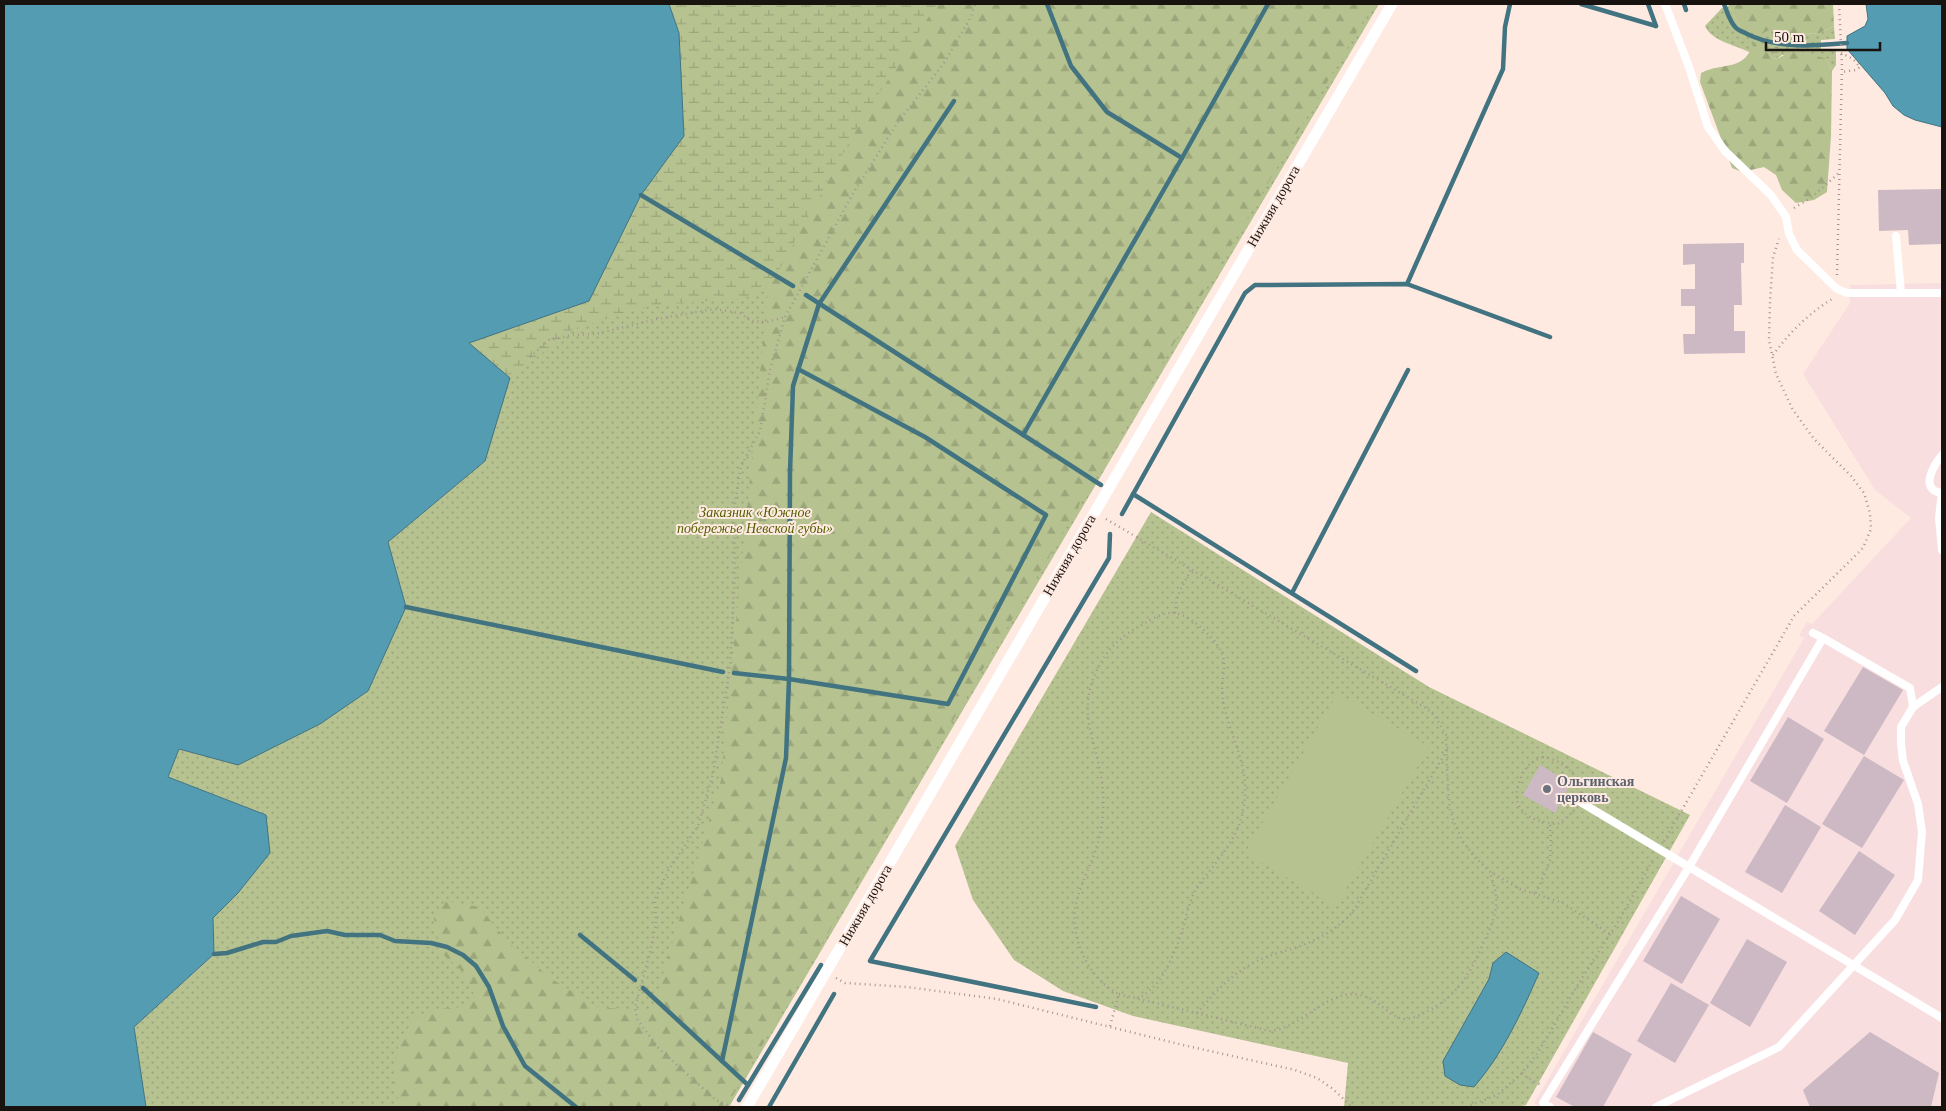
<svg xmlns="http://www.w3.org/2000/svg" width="1946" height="1111" font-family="Georgia,serif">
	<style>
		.education { fill: #f9dedf }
		.green { fill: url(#green-dots) }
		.forest { fill: url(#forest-firs) }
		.wetland { fill: url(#wetland-marsh) }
		.pitch { fill: #b6c290 }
		.water { fill: #549cb1; stroke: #427381 }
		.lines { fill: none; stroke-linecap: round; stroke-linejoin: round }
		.stream { stroke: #427381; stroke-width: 4.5 }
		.building { fill: #ccb9c4 }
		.path { stroke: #a4958f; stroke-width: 2.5; stroke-dasharray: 1 4; stroke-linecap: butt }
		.service { stroke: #fff; stroke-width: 8 }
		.pedestrian { stroke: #fff; stroke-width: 11 }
		.worship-dot { fill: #6b7280; stroke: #ffeae2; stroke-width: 2 }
		.labels { text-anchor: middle; stroke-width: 4; stroke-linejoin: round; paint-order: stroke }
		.street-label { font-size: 14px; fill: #191310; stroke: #ffeae2 }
		.park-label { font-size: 14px; font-style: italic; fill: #525f00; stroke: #ffeae2 }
		.worship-label { font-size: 14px; font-weight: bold; fill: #5b616d; stroke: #ffeae2; text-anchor: start }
	</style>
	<defs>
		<pattern id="green-dots" width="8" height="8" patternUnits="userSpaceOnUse" patternTransform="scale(1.25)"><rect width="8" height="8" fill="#b6c290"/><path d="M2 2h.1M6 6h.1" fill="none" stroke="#9ca67b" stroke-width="1.8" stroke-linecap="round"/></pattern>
		<pattern id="forest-firs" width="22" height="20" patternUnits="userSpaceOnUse" patternTransform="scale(1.25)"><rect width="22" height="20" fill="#b6c290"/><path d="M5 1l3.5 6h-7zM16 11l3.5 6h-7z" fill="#9ca67b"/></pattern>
		<pattern id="wetland-marsh" width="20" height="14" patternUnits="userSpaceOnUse" patternTransform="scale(1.25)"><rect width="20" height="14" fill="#b6c290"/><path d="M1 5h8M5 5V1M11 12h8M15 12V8" fill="none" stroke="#9ca67b"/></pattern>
	</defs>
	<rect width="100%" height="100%" fill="#ffeae2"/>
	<!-- education -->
	<polygon class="education" points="1942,283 1942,1107 1540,1107 1534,1103 1804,638 1799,635 1807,622 1812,624 1911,518 1875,490 1803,374 1850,303 1850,285"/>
	<!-- green -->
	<g class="green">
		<polygon points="669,4 1379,4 729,1107 146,1107 134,1027 214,954 213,918 266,815 168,777 179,749 238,765 406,607 388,542 485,461 469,343 589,301 641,195 684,136 679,33"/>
		<path d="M1729,6L1740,27L1775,28L1783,34L1793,38L1803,34L1820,33L1834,26L1835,39L1821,40V49H1836V65L1832,71L1827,59L1782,55L1776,59L1771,57L1754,40L1751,53C1737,45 1712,42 1705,26L1722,8Z"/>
		<polygon points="1151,512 1429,687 1690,815 1526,1105 1517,1107 1344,1107 1348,1063 1133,1016 1063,991 1014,960 973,900 955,846"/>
	</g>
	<!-- forest -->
	<g class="forest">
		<polygon points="937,4 1373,4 726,1107 400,1107 394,1085 398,1047 414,1018 438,1009 465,1007 475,996 460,969 441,953 434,918 446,901 479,907 509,943 552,979 597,1007 652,1011 721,780 768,290 858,126"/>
		<polygon points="1728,4 1833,4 1834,26 1820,33 1803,34 1793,38 1783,34 1775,28 1757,35 1740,27"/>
		<path d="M1754,40L1767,47L1771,57L1776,59L1795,50L1827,59L1832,71L1831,136L1827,192L1814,200L1796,203L1782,190L1776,175L1764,167L1742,172L1732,168L1700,82L1701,73C1724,61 1746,73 1754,40Z"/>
	</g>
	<!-- wetland -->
	<polygon class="wetland" points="669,4 937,4 858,126 768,290 742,298 650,306 573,329 510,378 469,343 589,300 641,195 684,136 679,33"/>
	<!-- pitch -->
	<polygon class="pitch" points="1338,693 1429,747 1336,906 1245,853"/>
	<!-- water -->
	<g class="water">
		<polygon points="4,4 669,4 679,33 684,136 641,195 589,301 469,343 510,378 485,461 388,542 406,607 368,691 320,724 238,765 179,749 168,777 266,815 270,853 238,893 213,918 214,954 134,1027 146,1107 4,1107"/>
		<polygon points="1866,4 1942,4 1942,127 1915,120 1904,115 1893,106 1885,93 1847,49 1847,36 1865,26 1868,19"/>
		<path d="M1506,952L1539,973C1522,1012 1502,1055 1474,1087L1460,1085L1445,1076L1443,1061L1489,979L1493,963Z"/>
	</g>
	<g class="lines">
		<!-- stream -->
		<g class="stream">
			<polyline points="1047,4 1071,66 1107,112 1182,158"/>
			<polyline points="1581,4 1656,26"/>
			<polyline points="1648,4 1656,26"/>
			<polyline points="1684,4 1686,10"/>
			<path d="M1724,4C1727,12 1730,22 1736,28C1739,31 1744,32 1747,34C1778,49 1813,46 1847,43"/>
			<polyline points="641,195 793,286"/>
			<polyline points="1407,284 1503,69 1505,27 1510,4"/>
			<polyline points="806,295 1101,485"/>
			<polyline points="1023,435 1182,158 1268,4"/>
			<polyline points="1133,494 1416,671"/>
			<polyline points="1122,514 1245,293 1255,285 1407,284 1550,337"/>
			<polyline points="1292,593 1408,370"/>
			<polyline points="406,607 723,672"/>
			<polyline points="734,673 789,679 948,704 1046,515 925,437 798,369"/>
			<polyline points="580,935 635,980"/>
			<polyline points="214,954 227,953 263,942 276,942 291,936 327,931 345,935 380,935 395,941 431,943 447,947 463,955 476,966 489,987 503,1026 525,1066 576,1107"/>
			<polyline points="643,988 748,1085"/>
			<polyline points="1096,1007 870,961 1109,558 1110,534"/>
			<polyline points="722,1061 786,758 789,679 790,472 793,386 819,304 954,101"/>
			<polyline points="739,1100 821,965"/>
			<polyline points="769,1107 834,994"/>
		</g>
	</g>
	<!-- building -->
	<g class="building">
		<polygon points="1942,189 1942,244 1909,245 1908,230 1879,231 1878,190"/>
		<polygon points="1744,243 1744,263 1741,263 1742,305 1734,305 1734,331 1745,331 1745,353 1684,354 1683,334 1695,334 1695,306 1681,306 1681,289 1695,289 1695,264 1683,265 1683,244"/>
		<polygon points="1863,667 1903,690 1864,755 1824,731"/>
		<polygon points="1788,717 1824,739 1787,803 1750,781"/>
		<polygon points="1864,756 1904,780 1862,848 1822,824"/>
		<polygon points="1540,765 1571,783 1555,813 1523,795"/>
		<polygon points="1785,805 1821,827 1782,893 1745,872"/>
		<polygon points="1859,851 1895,875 1855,935 1819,911"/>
		<polygon points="1681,896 1720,919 1682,984 1643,961"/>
		<polygon points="1747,939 1787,962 1750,1027 1710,1003"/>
		<polygon points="1671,983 1709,1005 1675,1063 1637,1041"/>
		<polygon points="1593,1032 1632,1054 1603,1107 1575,1107 1556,1097"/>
		<polygon points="1870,1032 1939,1073 1931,1107 1810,1107 1803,1090"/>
	</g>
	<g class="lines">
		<!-- path -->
		<g class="path">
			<polyline points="1776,37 1776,56"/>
			<polyline points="1841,53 1853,59 1860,67 1856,70 1842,72"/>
			<polyline points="1794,208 1812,197 1840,172"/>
			<polyline points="1837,275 1842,67 1839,4"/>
			<path d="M1773,355C1789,333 1808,314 1832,299"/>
			<polyline points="530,357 549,340 572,335 596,334 657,319 714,309 740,313 751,321 767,322 785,317"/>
			<polyline points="1106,519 1426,708 1435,716 1446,735 1447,772 1450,810 1455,825 1462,840 1473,855 1489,871 1520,889 1563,903 1610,934"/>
			<polyline points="1175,613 1177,597 1191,569"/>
			<path d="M1543,757C1562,759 1588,780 1579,802C1575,812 1566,818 1558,824C1529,822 1507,809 1521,778C1525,767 1531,761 1543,757Z"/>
			<polyline points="1664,841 1794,616 1863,548 1871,529 1870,513 1864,493 1851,476 1814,439 1793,410 1776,374 1769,340 1770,302 1773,257 1779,239"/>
			<polyline points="1536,893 1550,861 1551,842 1550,824"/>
			<polyline points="836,978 845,983 907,987 997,999 1183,1045 1295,1070 1317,1078 1333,1089 1352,1107"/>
			<path d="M1119,994L1270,1031C1298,1028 1318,1001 1345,995C1377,989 1386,1020 1407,1019C1414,1018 1422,1014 1428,1011C1458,996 1473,969 1485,939C1490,929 1495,917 1496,906C1497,894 1494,884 1490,873"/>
			<path d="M1197,1013C1215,993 1232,973 1257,961C1269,955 1282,952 1294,948C1317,941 1335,930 1352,913L1447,750"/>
			<path d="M1110,1026L1119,994C1088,979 1069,937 1076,903C1080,886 1089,869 1095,852C1103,829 1105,806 1102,782C1097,744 1078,716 1094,677C1105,649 1120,637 1145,623C1154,618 1164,612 1174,613C1190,614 1219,641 1223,656C1226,667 1222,677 1222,687C1222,695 1223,702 1225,710C1234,746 1251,769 1243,810C1239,834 1224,852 1209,872C1205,877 1199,883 1196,889C1189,901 1187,915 1183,928C1178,944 1167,972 1156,984C1151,990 1145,994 1139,999"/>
			<polyline points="1521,1074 1541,1085"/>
			<polyline points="732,1107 716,1100 659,1049 637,1019 635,1007 650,952 656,923 655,899 668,871 698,826 713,774 730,666 735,575 734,509 741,466 760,431 770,370 785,317 855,190 898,122 944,63 971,17 975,4"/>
			<polyline points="1466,1107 1497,1095 1521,1074 1537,1054 1582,978 1621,917 1654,858"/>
		</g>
		<!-- service -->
		<g class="service">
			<polyline points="1665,4 1689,67 1708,127 1725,151 1771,195 1786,217 1789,234 1797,250 1837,289 1847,293 1942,293"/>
			<polyline points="1896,236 1901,293"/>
			<polyline points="1942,492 1939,518 1942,550"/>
			<path d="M1941,493C1919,489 1934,465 1942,455"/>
			<polyline points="1813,633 1823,638"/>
			<polyline points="1572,797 1942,1018"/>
			<polyline points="1550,1107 1543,1103 1689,867 1823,638 1910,688 1913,707"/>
			<polyline points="1656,1107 1779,1047 1895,920 1918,880 1922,832 1918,804 1903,761 1901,743 1901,727 1913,707 1942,687"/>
		</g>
		<!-- pedestrian -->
		<polyline class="pedestrian" points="747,1107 1392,4"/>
	</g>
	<!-- markers -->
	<circle class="worship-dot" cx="1547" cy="789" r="5"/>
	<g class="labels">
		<!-- street labels -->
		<g class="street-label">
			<text transform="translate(1273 206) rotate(-60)" y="5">Нижняя дорога</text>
			<text transform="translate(1069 555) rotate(-60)" y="5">Нижняя дорога</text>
			<text transform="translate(865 905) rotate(-60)" y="5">Нижняя дорога</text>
		</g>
		<!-- park labels -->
		<g class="park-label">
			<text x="755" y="517">Заказник «Южное<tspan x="755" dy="16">побережье Невской губы»</tspan></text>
		</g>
		<!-- worship labels -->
		<g class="worship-label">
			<text x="1557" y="786">Ольгинская<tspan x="1557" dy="16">церковь</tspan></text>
		</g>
	</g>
	<!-- border -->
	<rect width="1946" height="1111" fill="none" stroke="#191310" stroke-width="10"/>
	<!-- scale -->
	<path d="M1766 42v8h114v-8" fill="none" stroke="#191310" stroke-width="2.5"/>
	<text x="1774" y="42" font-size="15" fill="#191310" stroke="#ffeae2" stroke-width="4" paint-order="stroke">50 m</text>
</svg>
